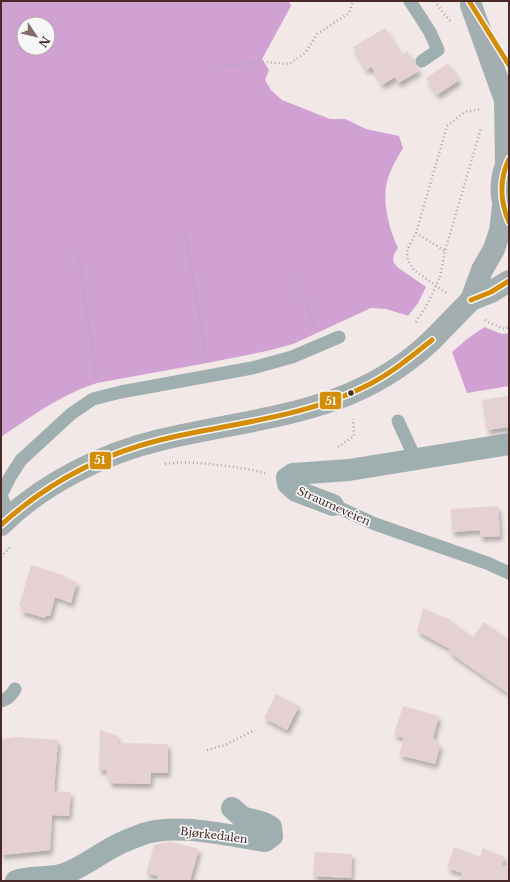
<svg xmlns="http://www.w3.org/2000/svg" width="510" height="882" font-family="'Libre Baskerville',serif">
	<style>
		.water { fill: #d1a1d4; fill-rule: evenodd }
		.pier { fill: #f2e8e8 }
		.building { fill: #e5d1d4; filter: url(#shadow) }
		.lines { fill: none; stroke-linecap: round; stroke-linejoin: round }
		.path { stroke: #a3a9aa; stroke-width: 2.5; stroke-dasharray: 1 3; stroke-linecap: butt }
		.lane { stroke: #9faeaf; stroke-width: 13 }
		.street { stroke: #9faeaf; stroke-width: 22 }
		.primary { stroke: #a2aeb0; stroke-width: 22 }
		.path-bridge { stroke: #a3a9aa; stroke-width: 2.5; stroke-dasharray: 1 3; stroke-linecap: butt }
		.primary-bridge { stroke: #a2aeb0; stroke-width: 22 }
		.bus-1-casing { stroke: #f7f7f7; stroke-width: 8 }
		.bus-1 { stroke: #d48d08; stroke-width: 5 }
		.bus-dot { fill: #482927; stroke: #f7f7f7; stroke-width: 1.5 }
		.labels { text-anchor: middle; stroke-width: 3.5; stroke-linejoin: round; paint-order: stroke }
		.street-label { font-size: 11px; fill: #482927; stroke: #f7f7f7 }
		.line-badge { stroke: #f7f7f7; stroke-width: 1.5 }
		.badge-label { font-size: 11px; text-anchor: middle; font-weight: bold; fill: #fff }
	</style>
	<defs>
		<filter id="shadow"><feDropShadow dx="2.5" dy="4.5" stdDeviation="2" flood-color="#0004"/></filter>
	</defs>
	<rect width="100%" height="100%" fill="#f2e8e8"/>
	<!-- water -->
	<path class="water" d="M1,1H289L291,6L262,59L269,70L265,80L271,90L282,100L330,119H345L366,129L399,136L403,148C396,160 388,173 386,187C383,205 390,232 398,248L394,254L393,261L397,267L484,327L502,334L509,333V386L467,393L452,352L409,316L386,309L371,308L293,344L267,351L207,363L97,383C62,394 32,416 1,437ZM24,24H48V48H24Z"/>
	<!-- pier -->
	<polygon class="pier" points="427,285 486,326 467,339 452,352 444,348 407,317 418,303"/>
	<!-- building -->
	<g class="building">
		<polygon points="385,28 401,55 407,51 419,71 398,83 395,77 382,85 372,67 366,70 353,47"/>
		<polygon points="448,63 459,80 437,95 426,78"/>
		<polygon points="509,396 509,427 487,430 482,400"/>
		<polygon points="498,506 500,536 480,537 480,530 452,532 451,509"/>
		<polygon points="31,565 66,576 65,578 77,582 71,603 55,597 50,616 46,615 45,618 21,611 22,607 19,606"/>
		<polygon points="423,608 452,621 453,623 473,637 484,622 509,640 509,694 449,652 450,649 417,631"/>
		<polygon points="276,694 299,706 287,730 264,718"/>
		<polygon points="403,706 439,716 433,738 440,746 435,764 399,755 404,738 394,735"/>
		<polygon points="100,730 118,736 117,743 168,744 168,773 151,773 150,784 110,783 106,770 99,770"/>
		<polygon points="16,737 58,740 54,791 71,792 69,816 52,815 50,850 1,855 1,739"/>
		<polygon points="172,842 199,849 190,881 157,881 158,876 146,873 154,845 157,844"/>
		<polygon points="454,847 480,857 483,848 505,857 502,865 509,868 509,881 459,881 462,873 447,868"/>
		<polygon points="315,852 352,854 351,878 313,876"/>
	</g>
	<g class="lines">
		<!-- path -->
		<g class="path">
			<polyline points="435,1 443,13 452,23"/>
			<polyline points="1,5 5,1"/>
			<polyline points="219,67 264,62 289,64 305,53 317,34 349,13 353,1"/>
			<polyline points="416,233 445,251"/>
			<polyline points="186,234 206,359"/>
			<polyline points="78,255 97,380"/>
			<polyline points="440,277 445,251 481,128"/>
			<polyline points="296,279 315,328"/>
			<polyline points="446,293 414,270 408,261 407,250 416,233 447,126 465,112 481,109"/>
			<polyline points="485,320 490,323 505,329 509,327"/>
			<polyline points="338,447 354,436 353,419"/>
			<path d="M165,464C183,461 200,463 218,465C234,467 250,469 265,473"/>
			<polyline points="1,557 10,547"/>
			<polyline points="207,750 225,745 255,730"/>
		</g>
		<!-- lane -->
		<g class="lane">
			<polyline points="410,1 430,32 438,50 422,61"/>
			<polyline points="398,421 416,460"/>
			<polyline points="333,505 375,524 487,563 509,573"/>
			<polyline points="9,517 1,495 10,477 21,460 71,414 93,399 121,392 252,368 292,357 339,337"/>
			<path d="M1,701C8,699 12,695 15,689"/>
		</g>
		<!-- street -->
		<g class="street">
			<polyline points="333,505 296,491 288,484 287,478 293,474 349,470 509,444"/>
			<path d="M16,881C30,876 46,879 61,875C81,869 97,855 115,846C122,842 130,839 138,836C172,821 229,836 265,841L272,836L271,827L264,823L242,817L232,808"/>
		</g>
		<!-- primary -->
		<g class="primary">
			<polyline points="471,5 505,100 506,165"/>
			<path d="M508,220C500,199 498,179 509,159"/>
			<polyline points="471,300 482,270 494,249 500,231 503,206"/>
			<polyline points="471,300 491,292 509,281"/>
			<path d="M1,525C42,484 104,453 160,440C259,416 353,416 432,340"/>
		</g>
		<!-- path-bridge -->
		<polyline class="path-bridge" points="416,322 428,303 440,277"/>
		<!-- primary-bridge -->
		<polyline class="primary-bridge" points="432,340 471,300"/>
		<!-- bus-1 casing -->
		<g class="bus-1-casing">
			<g id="bus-1">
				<polyline points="469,1 509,65"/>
				<path d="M509,159C499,180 500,201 509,222"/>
				<polyline points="471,300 491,292 509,281"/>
				<path d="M1,525C46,484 100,455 160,440C230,423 306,418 370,384C393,372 412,356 432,340"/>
			</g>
		</g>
		<!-- bus-1 -->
		<use href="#bus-1" class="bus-1"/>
	</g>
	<!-- markers -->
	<circle class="bus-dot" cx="351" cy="393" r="3.5"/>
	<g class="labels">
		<!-- street labels -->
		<g class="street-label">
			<text transform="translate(334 506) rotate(24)" y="4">Straumeveien</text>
			<text transform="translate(214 835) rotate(7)" y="4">Bjørkedalen</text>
		</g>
	</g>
	<g class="line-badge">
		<rect x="319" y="391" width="23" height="19" rx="4" fill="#d48d08"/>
		<rect x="89" y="451" width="23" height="19" rx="4" fill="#d48d08"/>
	</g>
	<g class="badge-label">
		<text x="331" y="405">51</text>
		<text x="100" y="464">51</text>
	</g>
	<!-- border -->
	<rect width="510" height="882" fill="none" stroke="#482927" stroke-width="4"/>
	<!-- north arrow -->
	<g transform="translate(36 36) rotate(125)"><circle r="19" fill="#f7f7f7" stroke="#b1a5a4"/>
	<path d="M0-3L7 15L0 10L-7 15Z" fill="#846c6b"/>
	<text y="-6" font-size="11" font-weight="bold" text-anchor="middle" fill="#482927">N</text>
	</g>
</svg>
